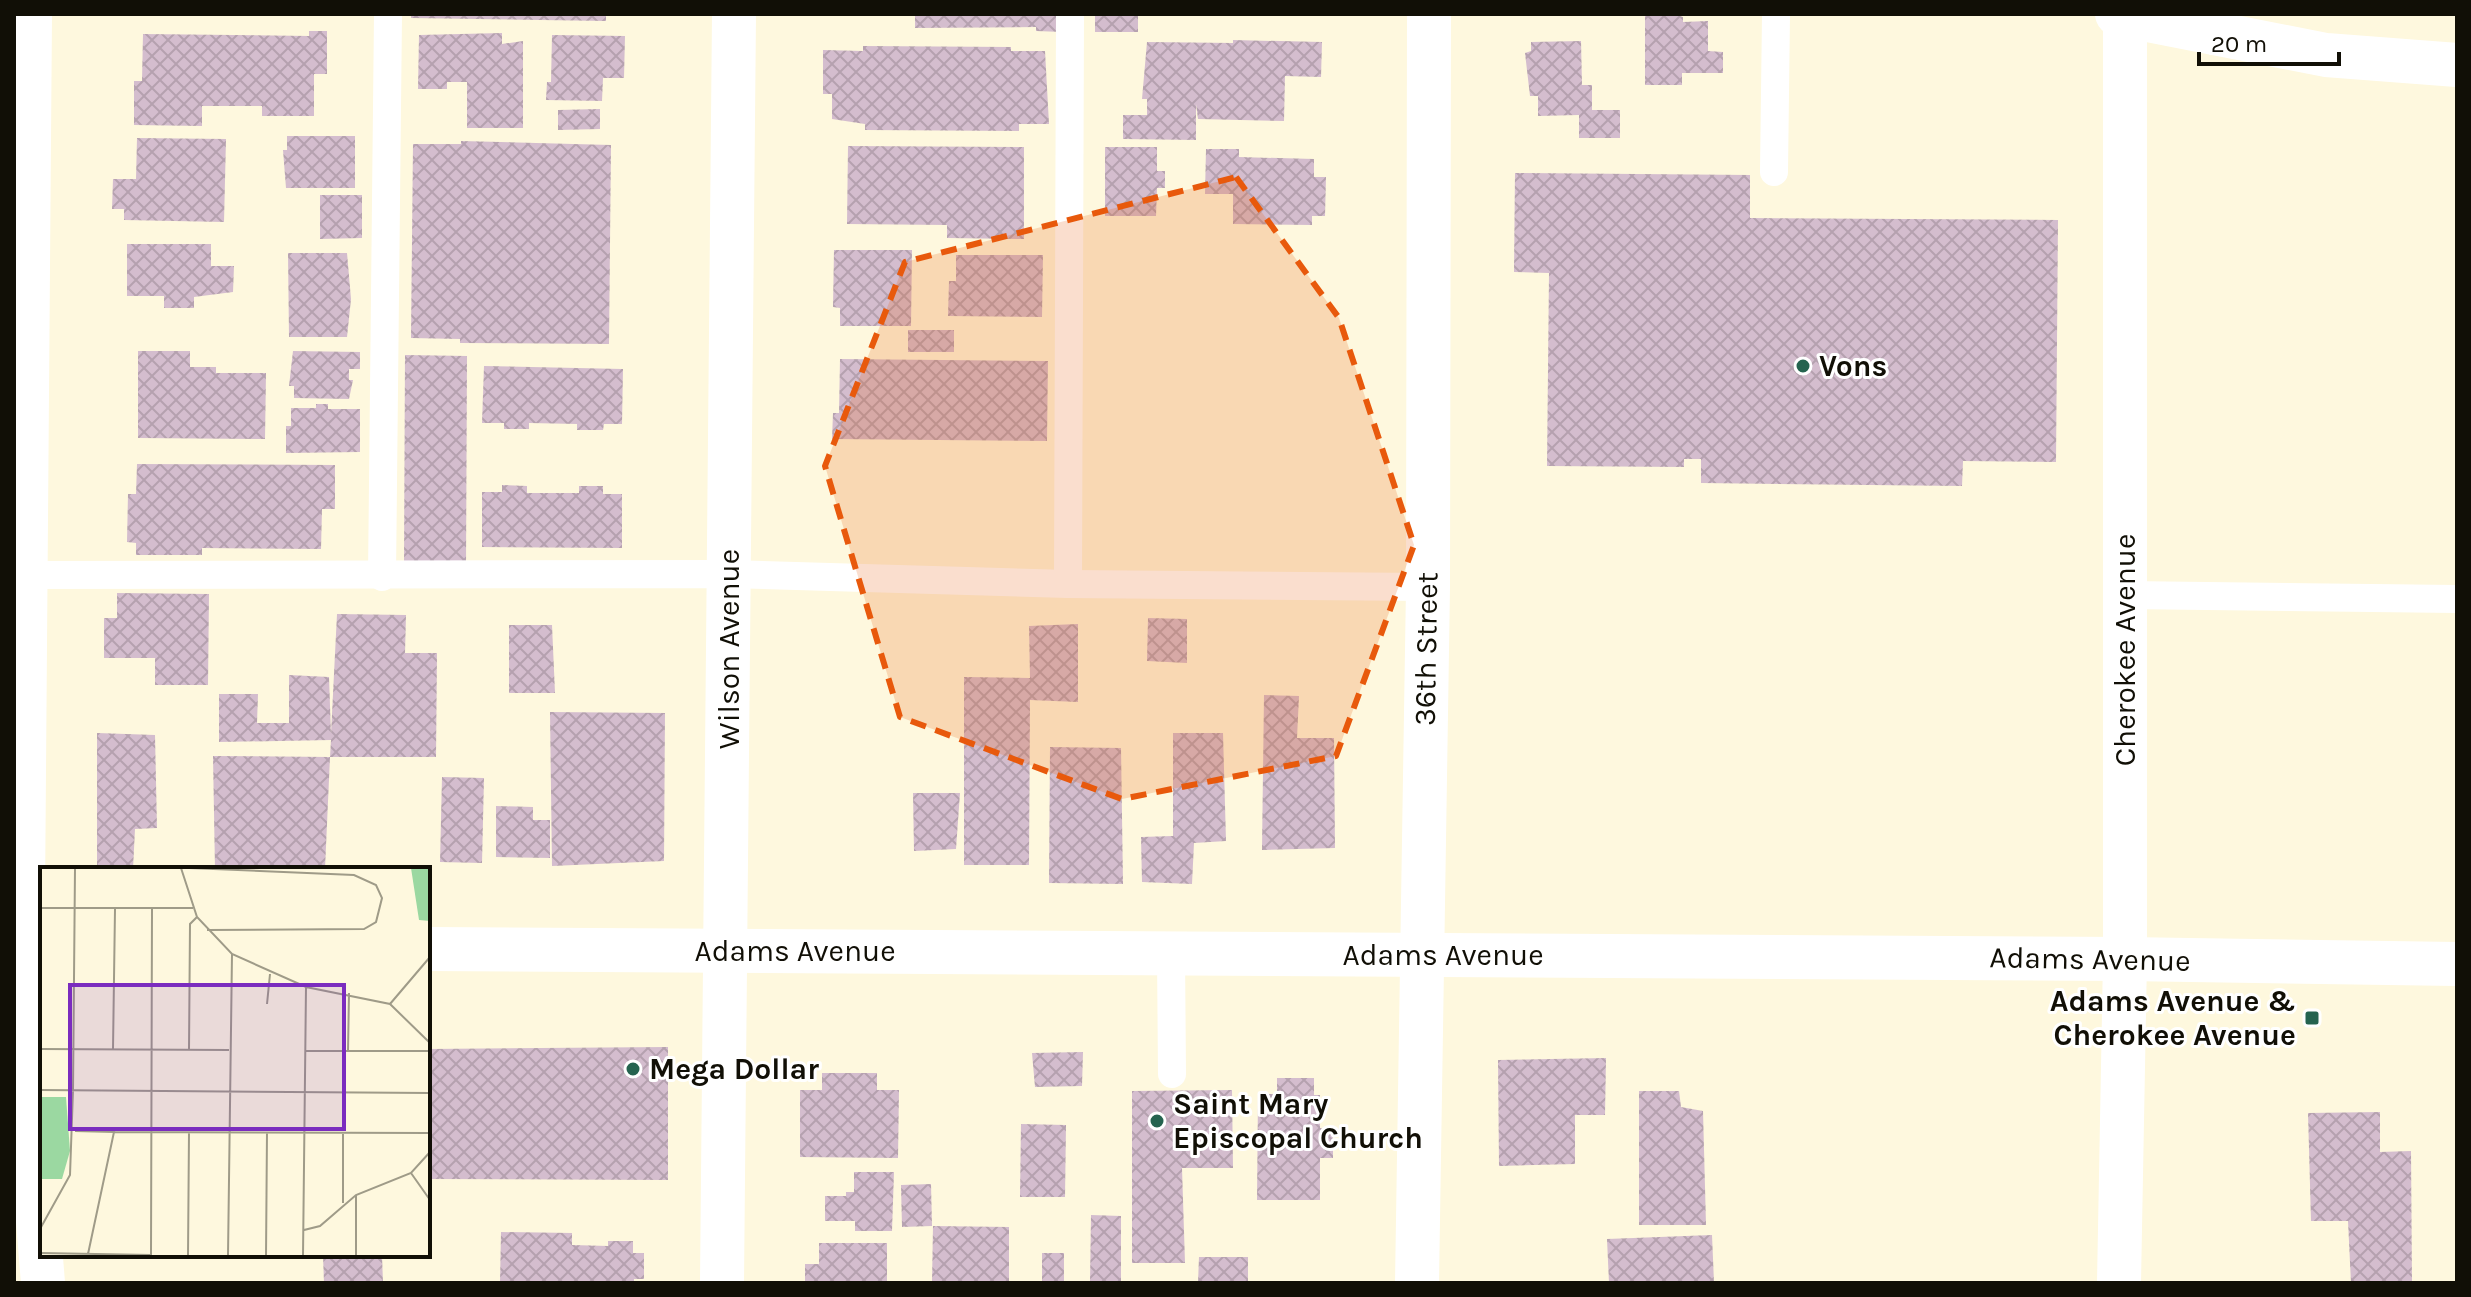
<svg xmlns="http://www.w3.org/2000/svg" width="2471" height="1297" font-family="Karla,sans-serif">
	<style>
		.building { fill: url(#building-cross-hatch) }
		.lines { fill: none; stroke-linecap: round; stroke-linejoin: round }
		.lane { stroke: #fff; stroke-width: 28 }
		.street { stroke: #fff; stroke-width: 44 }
		.secondary { stroke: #fff; stroke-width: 44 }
		.marked { fill: #e8590c; fill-opacity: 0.2; stroke: #e8590c; stroke-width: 6; stroke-dasharray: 16 10; stroke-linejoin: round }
		.poi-dot { fill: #25634f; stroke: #fff; stroke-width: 3 }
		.labels { text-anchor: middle; stroke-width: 6; stroke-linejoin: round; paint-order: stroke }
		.poi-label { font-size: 30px; font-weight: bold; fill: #110f06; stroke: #fff; text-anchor: start }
		.street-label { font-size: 30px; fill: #110f06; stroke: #fff }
		.inset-road { fill: none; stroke: #9f9b88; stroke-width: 2 }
		.view { fill: #7b2cbf; fill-opacity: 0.15; stroke: #7b2cbf; stroke-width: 4 }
		.inset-edge { fill: none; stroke: #110f06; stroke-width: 4 }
	</style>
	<defs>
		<pattern id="building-cross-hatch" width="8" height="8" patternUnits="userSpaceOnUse" patternTransform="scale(2)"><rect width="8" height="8" fill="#d4bdce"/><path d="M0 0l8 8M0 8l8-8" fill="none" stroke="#b5a1af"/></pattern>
	</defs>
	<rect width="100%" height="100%" fill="#fef8de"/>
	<!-- building -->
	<g class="building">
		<polygon points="411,14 606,14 606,21 411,18"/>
		<polygon points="915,14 1062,14 1062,32 1036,31 1036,27 915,28"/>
		<rect x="1095" y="14" width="43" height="18"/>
		<polygon points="1645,14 1674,14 1683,17 1683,22 1708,21 1708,51 1723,52 1723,73 1682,73 1682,85 1645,85"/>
		<polygon points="309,31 327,31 327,74 314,74 314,116 262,116 262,106 202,106 202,126 134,125 134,81 142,81 143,34 309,36"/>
		<polygon points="502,33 502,44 523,41 523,128 467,128 467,82 447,82 447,89 418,89 419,35"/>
		<polygon points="552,35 625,36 624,78 603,78 602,101 546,100 547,82 551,82"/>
		<polygon points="1233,40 1322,42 1321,77 1285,76 1284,121 1198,119 1196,104 1196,140 1123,139 1123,115 1147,115 1147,99 1142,99 1147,42 1233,43"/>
		<polygon points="1581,41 1582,85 1592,85 1592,110 1620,110 1620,138 1579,138 1579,115 1538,116 1538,96 1530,96 1525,53 1531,51 1531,42"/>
		<polygon points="863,46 1011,47 1011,51 1045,51 1049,124 1019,124 1019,131 865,130 865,124 832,119 832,94 823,94 823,50 863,51"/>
		<polygon points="600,109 600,129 558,130 558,110"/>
		<polygon points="287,136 355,136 355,188 286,188 283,150 287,150"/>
		<polygon points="137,138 226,139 224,222 124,220 124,209 112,209 113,179 136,179"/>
		<polygon points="461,141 611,145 609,344 460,343 460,339 411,338 413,144 461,144"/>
		<polygon points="848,146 1024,147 1024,239 947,238 947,225 847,224"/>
		<polygon points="1105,147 1157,147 1157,171 1165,171 1165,188 1157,188 1156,216 1105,216"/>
		<polygon points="1206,149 1239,149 1239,157 1314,159 1314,177 1326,177 1325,216 1312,216 1312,225 1233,224 1233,194 1205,194"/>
		<polygon points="1515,173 1750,175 1750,218 2058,220 2056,462 1963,461 1962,486 1701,483 1701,459 1684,459 1684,467 1547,466 1549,273 1514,272"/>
		<polygon points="320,195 362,195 362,238 320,239"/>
		<polygon points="127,244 211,244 211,266 234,266 233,292 194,297 194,308 164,308 164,296 127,296"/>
		<polygon points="834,250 912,250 911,326 840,326 840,308 833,307"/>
		<polygon points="288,253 347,253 351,299 347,337 289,337"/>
		<polygon points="956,255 1043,255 1042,317 948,316 949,281 956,281"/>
		<rect x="908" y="330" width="46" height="22"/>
		<polygon points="138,351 190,351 190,367 216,367 216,373 266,373 265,439 138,438"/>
		<polygon points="293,351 360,352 360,369 349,369 349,380 353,380 349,399 294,398 294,386 289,386"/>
		<polygon points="405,355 467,356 466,567 404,566"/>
		<polygon points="840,359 1048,361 1047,441 832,439 833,413 839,413"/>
		<polygon points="484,366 623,369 622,424 604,424 603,430 577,430 577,424 529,423 529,429 504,429 504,423 482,423"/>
		<polygon points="316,404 328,404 328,409 360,409 360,452 286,453 286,426 291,426 291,408 316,408"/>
		<polygon points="137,464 335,465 335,509 322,509 321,549 202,548 202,555 136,555 136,543 127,542 128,494 136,494"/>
		<polygon points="502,485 527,486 527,493 579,493 579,486 603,486 603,494 622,494 622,548 482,547 482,492 502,492"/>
		<polygon points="117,593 209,594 208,685 155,685 155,658 104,658 104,618 117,618"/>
		<polygon points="337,614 406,615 405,653 437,653 436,757 330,757 331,740 219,742 219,694 258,694 257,723 289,723 289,675 329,677 331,734"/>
		<polygon points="1148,618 1187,619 1187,663 1147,661"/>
		<polygon points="1078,624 1078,702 1030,700 1029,865 964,865 964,677 1030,678 1029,626"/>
		<polygon points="509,625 552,625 555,693 509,693"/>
		<polygon points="1264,695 1299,696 1297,738 1334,738 1335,848 1262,850"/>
		<polygon points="550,712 665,713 664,861 552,866"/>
		<polygon points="97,733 155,735 157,828 135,829 133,869 97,869"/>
		<polygon points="1173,733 1223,733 1226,841 1194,843 1192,884 1142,882 1141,837 1173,836"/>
		<polygon points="1050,747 1121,748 1123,884 1049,883"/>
		<polygon points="213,756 330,757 325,869 215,869"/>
		<polygon points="442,777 484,778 482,863 440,862"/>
		<polygon points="913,793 960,793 956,849 914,851"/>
		<polygon points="496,806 533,807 533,820 550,820 550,858 496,857"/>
		<polygon points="668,1047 668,1180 428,1179 428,1049"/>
		<polygon points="1083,1052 1082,1086 1035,1087 1032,1053"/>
		<polygon points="1606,1058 1605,1115 1575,1115 1575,1164 1499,1166 1498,1060"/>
		<polygon points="822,1073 877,1073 877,1090 899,1090 898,1158 800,1157 800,1090 822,1090"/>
		<polygon points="1277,1078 1314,1078 1314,1095 1320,1095 1320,1128 1333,1129 1333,1158 1320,1158 1320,1200 1257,1200 1258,1094 1277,1094"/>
		<polygon points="1232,1090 1233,1168 1182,1168 1185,1263 1132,1263 1132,1091"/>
		<polygon points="1639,1091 1679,1091 1681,1107 1703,1111 1706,1225 1639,1225"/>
		<polygon points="2380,1112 2380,1152 2411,1151 2412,1283 2351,1283 2348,1221 2311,1221 2308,1113"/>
		<polygon points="1021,1124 1066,1125 1065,1197 1020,1197"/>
		<polygon points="854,1172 894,1172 892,1231 855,1231 855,1221 825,1221 825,1196 846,1196 846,1192 854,1192"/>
		<polygon points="931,1184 932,1226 902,1227 901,1185"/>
		<polygon points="1091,1215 1121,1216 1121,1283 1090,1283"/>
		<polygon points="933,1226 1009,1227 1009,1283 932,1283"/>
		<polygon points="501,1232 572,1233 572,1245 608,1246 608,1241 633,1241 633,1253 644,1253 644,1279 634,1279 634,1283 500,1283"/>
		<polygon points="1712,1235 1714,1283 1609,1283 1607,1239"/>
		<polygon points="819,1243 887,1243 887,1283 805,1283 805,1264 819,1264"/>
		<rect x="1042" y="1253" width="22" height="30"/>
		<polygon points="323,1255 382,1255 383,1283 324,1283"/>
		<polygon points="1199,1257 1248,1257 1248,1283 1198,1283"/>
	</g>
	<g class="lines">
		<!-- lane -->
		<g class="lane">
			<polyline points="1774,172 1776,14"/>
			<polyline points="14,575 730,574 1068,584 1428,587"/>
			<polyline points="382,577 388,14"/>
			<polyline points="1068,584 1070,14"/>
			<polyline points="2125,595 2457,599"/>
			<polyline points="1171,953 1172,1074"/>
		</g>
		<!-- street -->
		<g class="street">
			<polyline points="722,1283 734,14"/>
			<polyline points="1417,1283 1428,587 1429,14"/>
		</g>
		<!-- secondary -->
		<g class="secondary">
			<polyline points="30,14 22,1023 43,1283"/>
			<polyline points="2117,14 2326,55 2457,65"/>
			<polyline points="428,949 2125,959 2457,964"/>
			<polyline points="2119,1283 2125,959 2125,17"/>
		</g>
	</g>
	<!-- marked area -->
	<path class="marked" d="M1236,177L1339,318L1414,545L1336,756L1122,799L900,717L825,466L905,262Z"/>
	<!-- markers -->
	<g class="poi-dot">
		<circle cx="1803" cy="366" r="8"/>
		<rect x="2304" y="1010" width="16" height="16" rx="4"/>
		<circle cx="633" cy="1069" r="8"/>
		<circle cx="1157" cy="1121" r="8"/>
	</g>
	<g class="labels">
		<!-- poi labels -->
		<g class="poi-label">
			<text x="1819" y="376">Vons</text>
			<text x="2296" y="1011" text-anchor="end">Adams Avenue &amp;<tspan x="2296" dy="34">Cherokee Avenue</tspan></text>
			<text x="649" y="1079">Mega Dollar</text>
			<text x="1173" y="1114">Saint Mary<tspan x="1173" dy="34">Episcopal Church</tspan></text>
		</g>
		<!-- street labels -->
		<g class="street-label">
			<text transform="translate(729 649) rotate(-90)" y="10">Wilson Avenue</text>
			<text transform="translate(1426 649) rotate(-89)" y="10">36th Street</text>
			<text transform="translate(2125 650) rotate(-90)" y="10">Cherokee Avenue</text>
			<text x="795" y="961">Adams Avenue</text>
			<text x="1443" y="965">Adams Avenue</text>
			<text transform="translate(2090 959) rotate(1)" y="10">Adams Avenue</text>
		</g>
	</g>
	<!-- overview -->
	<g transform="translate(40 867)">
		<rect width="390" height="390" fill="#fef8de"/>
		<path d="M371,1H390V54L379,53Z" fill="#9bd8a1"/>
		<path d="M0,230H26L30,284L22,312H0Z" fill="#9bd8a1"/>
		<path class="inset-road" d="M35,1H133M141,1L157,50L192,87L266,120L350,137L390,176M149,1L314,8L336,18L342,31L336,55L324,62L167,63M0,41H153M227,137L230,107M350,137L390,90M0,182L189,183M73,182L75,42M149,183L150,57L157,50M266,184H390M308,185L309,126M0,223L390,226M33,223L35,1M35,264L74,265L48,387M74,265L390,266M371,306L390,333M316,328V389M303,336V266M0,362L30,308L33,223M264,363L280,359L316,328L371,306L390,285M0,386L111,388M111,389L112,42M148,389L149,265M188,389L192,87M226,389L227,265M263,389L266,120"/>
		<path class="view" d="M30,118H304V262H30Z"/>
		<rect width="390" height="390" class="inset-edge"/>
	</g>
	<!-- border -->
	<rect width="2471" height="1297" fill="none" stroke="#110f06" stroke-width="32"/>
	<!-- scale -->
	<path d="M2199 52v12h140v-12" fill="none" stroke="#110f06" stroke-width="4"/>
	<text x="2211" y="52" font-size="24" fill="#110f06" stroke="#ffffff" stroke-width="6" paint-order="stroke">20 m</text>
</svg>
